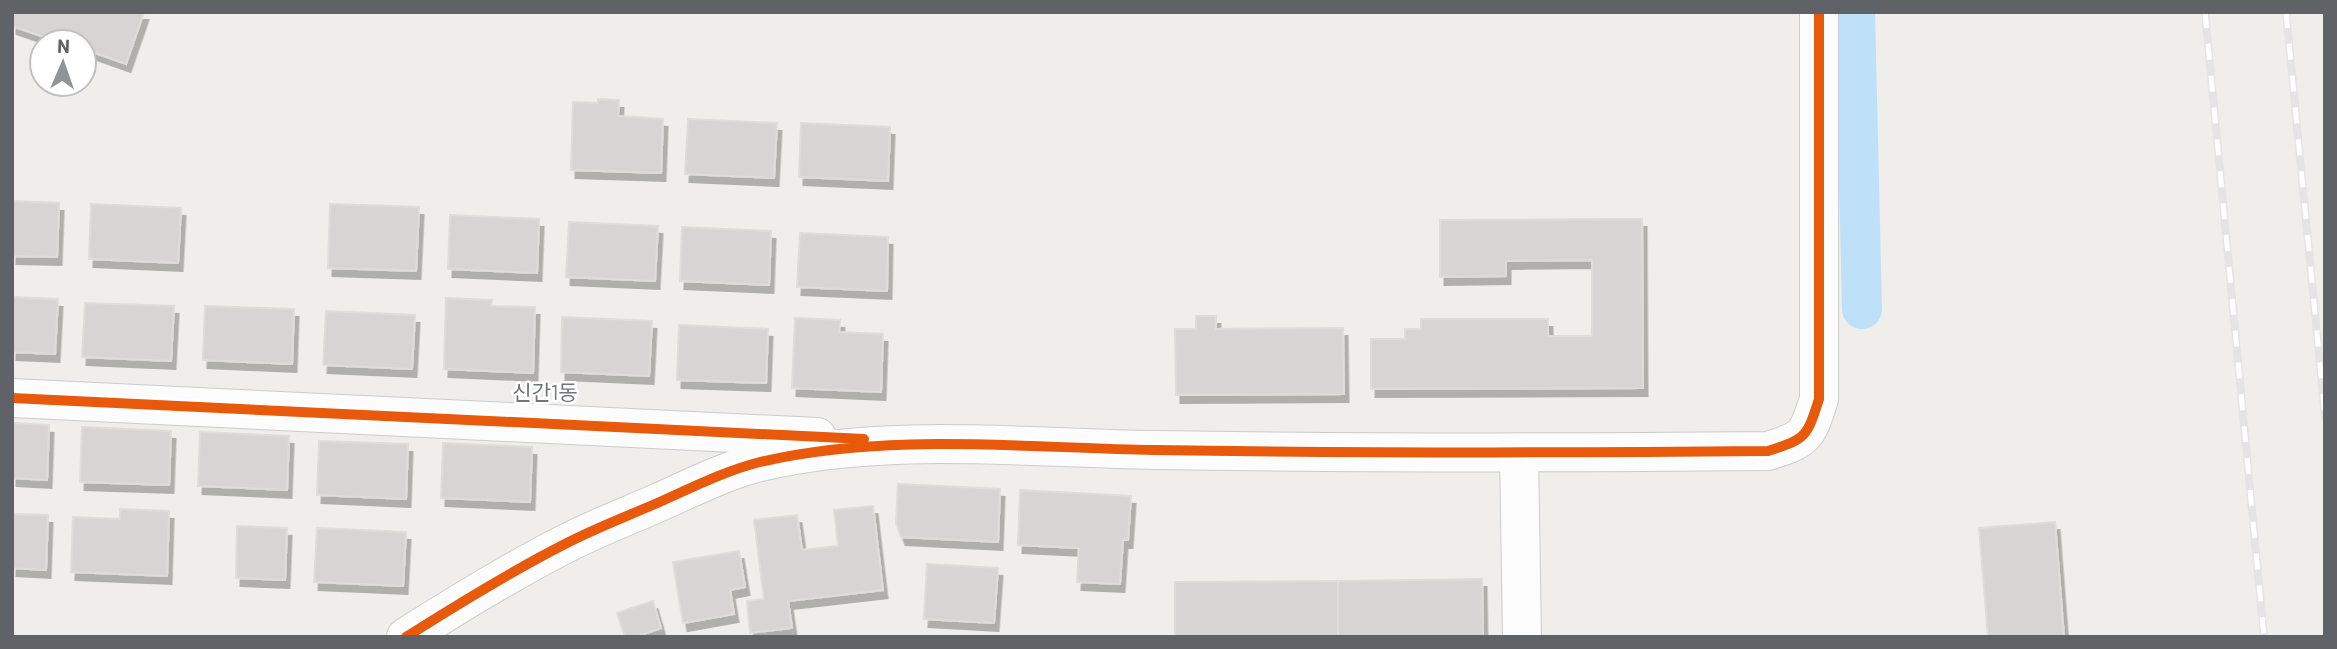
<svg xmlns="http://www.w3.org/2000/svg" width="2337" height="649" font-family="Barlow,'Noto Sans KR',sans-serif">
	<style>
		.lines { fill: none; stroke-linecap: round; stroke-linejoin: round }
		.canal { stroke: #bfe0f9; stroke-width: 40 }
		.building { fill: #d6d5d3; stroke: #deddd9; stroke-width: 2; filter: url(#shadow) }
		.minor-casing { stroke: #cbcccc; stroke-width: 40 }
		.minor { stroke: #fdfcfc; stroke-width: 38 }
		.rail-casing { stroke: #e4e4e4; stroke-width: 8 }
		.rail { stroke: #fff; stroke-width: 5; stroke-dasharray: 16; stroke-linecap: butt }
		.cycleway-casing { stroke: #fff; stroke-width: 15 }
		.cycleway { stroke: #e8590c; stroke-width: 10 }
		.labels { text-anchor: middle; stroke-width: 5; stroke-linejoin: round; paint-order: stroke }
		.quarter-label { font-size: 21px; fill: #70757a; stroke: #fff }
	</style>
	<defs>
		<filter id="shadow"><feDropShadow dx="4.5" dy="8" stdDeviation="0" flood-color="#0004"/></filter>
	</defs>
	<rect width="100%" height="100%" fill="#efeeea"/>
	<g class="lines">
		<!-- canal -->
		<polyline class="canal" points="1855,12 1862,309"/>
	</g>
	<!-- building -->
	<g class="building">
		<polygon points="12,12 144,12 126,64 84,49 84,42 45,42 47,38 12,26"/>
		<polygon points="598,99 619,100 618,116 663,119 661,173 571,170 573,102 598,103"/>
		<polygon points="688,119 777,123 774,178 685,174"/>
		<polygon points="801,123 890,127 888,181 799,177"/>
		<polygon points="12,201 59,203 57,257 12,256"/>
		<polygon points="91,204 181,208 178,263 89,259"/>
		<polygon points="330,204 419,207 416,271 328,268"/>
		<polygon points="450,215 539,219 537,273 448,269"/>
		<polygon points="1642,219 1643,388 1371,389 1371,339 1405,339 1405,329 1421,329 1421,319 1548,319 1548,336 1592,336 1592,260 1506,261 1506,276 1440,277 1440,220"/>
		<polygon points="569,222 658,226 655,281 566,277"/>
		<polygon points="682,227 771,231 769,285 680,281"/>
		<polygon points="800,233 888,237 887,291 797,287"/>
		<polygon points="12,297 58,299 55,354 12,352"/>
		<polygon points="446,298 492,300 491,306 535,307 533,373 444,369"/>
		<polygon points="85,303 174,306 171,361 82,357"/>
		<polygon points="205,306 294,309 292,364 203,360"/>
		<polygon points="326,311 415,315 412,369 323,365"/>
		<polygon points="1196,316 1216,316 1216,329 1343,328 1344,394 1176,395 1175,329 1196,329"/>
		<polygon points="562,317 652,321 649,376 561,372"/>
		<polygon points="795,318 840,320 839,332 883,334 881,392 792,388"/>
		<polygon points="679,325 768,329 766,383 677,380"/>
		<polygon points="12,423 49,425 47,480 12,478"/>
		<polygon points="82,427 171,431 169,485 80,482"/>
		<polygon points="200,432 289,436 287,490 198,486"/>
		<polygon points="319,441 408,444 406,499 317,495"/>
		<polygon points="443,443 532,447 530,502 441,498"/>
		<polygon points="898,484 1000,489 998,542 901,537 896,523"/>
		<polygon points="1020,490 1131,496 1128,540 1123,540 1120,584 1077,582 1079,548 1018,545"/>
		<polygon points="873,506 883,590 788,601 792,628 750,633 747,601 764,599 754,520 797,515 802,550 838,546 834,510"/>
		<polygon points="120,509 169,511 167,576 71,572 73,517 120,519"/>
		<polygon points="12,514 48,515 46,570 12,568"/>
		<polygon points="2055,522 2064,637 1988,637 1979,528"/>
		<polygon points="237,526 287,528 285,580 236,578"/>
		<polygon points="317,528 406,532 403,586 314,582"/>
		<polygon points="739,551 745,587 730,590 734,614 683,623 673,562"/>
		<polygon points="927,564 998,568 994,623 924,619"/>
		<polygon points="1482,579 1483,637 1338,637 1338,581"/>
		<polygon points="1338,581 1338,637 1175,637 1175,582"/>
		<polygon points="653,601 661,628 635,637 625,637 617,613"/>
	</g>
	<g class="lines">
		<!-- minor casing -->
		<g class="minor-casing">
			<g id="minor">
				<polyline points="12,398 817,437"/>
				<polyline points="1519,453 1522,637"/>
				<path d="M406,637C458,604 510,572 565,544C594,529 625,517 655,504C689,489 724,471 760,462C887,432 1025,448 1154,450C1359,453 1563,453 1768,451C1806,439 1807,437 1819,399V12"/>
			</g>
		</g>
		<!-- minor -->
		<use href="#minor" class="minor"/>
		<!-- rail casing -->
		<g class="rail-casing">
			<g id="rail">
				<polyline points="2205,12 2264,637"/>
				<polyline points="2286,12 2325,417"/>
			</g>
		</g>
		<!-- rail -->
		<use href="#rail" class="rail"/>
		<!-- cycleway casing -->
		<g class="cycleway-casing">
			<g id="cycleway">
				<polyline points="12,398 864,439"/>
				<path d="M406,637C458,604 510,572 565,544C594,529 625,517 655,504C689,489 724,471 760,462C887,432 1025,448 1154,450C1359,453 1563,453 1768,451C1806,439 1807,437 1819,399V12"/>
			</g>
		</g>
		<!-- cycleway -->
		<use href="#cycleway" class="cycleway"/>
	</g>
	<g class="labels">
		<!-- quarter labels -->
		<g class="quarter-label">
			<text x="545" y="400">신간1동</text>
		</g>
	</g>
	<!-- border -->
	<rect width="2337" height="649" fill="none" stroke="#5f6368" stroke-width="28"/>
	<!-- north arrow -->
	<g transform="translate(63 63) rotate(2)"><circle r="33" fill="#ffffff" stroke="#bfc1c3" stroke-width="2"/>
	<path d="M0-5L12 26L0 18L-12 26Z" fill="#919496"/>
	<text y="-10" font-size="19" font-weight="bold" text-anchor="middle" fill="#5f6368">N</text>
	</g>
</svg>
